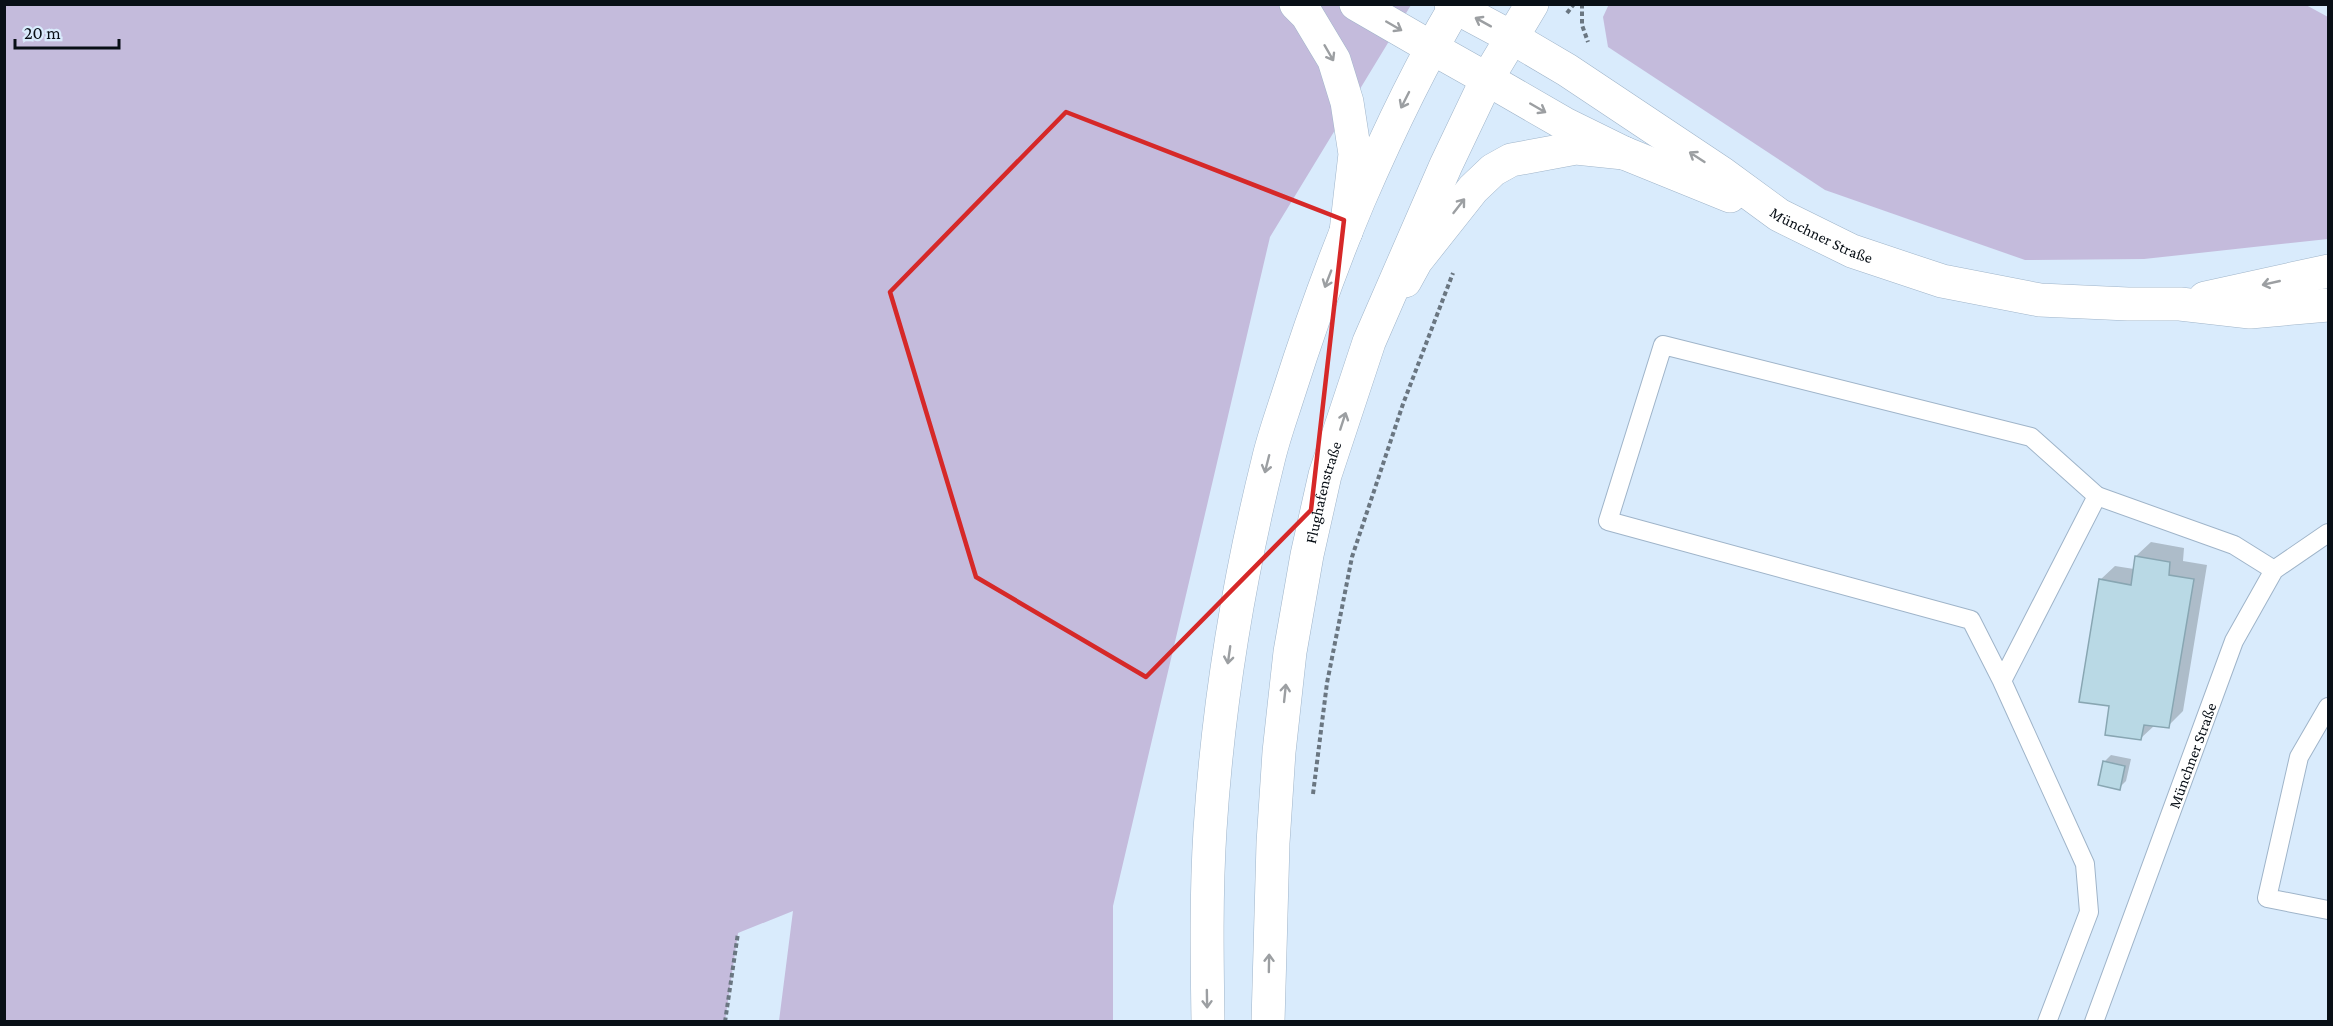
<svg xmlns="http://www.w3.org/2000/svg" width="2333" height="1026" font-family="'Crimson Pro',serif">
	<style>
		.green { fill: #c4bbdc }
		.shadow { fill: #0003 }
		.building { fill: #b9d9e5; stroke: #88a6b2; stroke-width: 1.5 }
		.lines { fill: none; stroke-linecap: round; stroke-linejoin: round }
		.service-casing { stroke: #9fb4c9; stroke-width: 20 }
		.minor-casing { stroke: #9fb4c9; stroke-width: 34 }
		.secondary-casing { stroke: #9fb4c9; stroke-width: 34 }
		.motorway-casing { stroke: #9fb4c9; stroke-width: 34 }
		.path { stroke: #6a7681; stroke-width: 4; stroke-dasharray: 4.5 3; stroke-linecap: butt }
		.service { stroke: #fff; stroke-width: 18 }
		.minor { stroke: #fff; stroke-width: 33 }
		.secondary { stroke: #fff; stroke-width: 33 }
		.motorway { stroke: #fff; stroke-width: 33 }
		.oneway { stroke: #9c9fa2 }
		.marked { fill: none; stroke: #d62828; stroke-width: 4.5; stroke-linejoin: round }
		.labels { text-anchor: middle; stroke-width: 6; stroke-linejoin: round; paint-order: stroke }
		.street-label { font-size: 16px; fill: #080f16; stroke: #d9ebfc }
	</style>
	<rect width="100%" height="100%" fill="#d9ebfc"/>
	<!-- green -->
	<g class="green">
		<polygon points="1609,4 2306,5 2328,17 2328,239 2144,259 2025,260 1825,190 1608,47 1603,17"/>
		<polygon points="5,5 1411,5 1270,237 1113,906 1113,1021 779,1021 793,911 738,933 725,1021 5,1022"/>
	</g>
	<!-- shadow -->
	<g class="shadow">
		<polygon points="2151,542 2184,548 2183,561 2207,565 2183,711 2168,726 2155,725 2141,738 2111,705 2100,580 2115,566 2134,569 2136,556"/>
		<polygon points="2111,755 2131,759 2126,781 2119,788 2104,762"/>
	</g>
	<!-- building -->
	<g class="building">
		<polygon points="2135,556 2170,562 2169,575 2194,579 2169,728 2144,725 2141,740 2105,735 2109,706 2079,702 2099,579 2131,585"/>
		<polygon points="2103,761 2125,766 2120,790 2098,785"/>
	</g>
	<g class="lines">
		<!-- service casing -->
		<g class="service-casing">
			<g id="service">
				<polyline points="2097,496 2234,545 2274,570"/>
				<polyline points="2002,681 2097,496 2031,437 1663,345 1608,521 1971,620 2002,681 2085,864 2089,912 2047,1022"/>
				<polyline points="2328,707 2299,757 2267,898 2328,910"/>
				<path id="s1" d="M2094,1022L2234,641L2274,570L2328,533"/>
			</g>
		</g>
		<!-- minor casing -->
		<g class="minor-casing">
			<g id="minor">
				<path id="s2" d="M1511,37L1567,70L1723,174L1779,215L1852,251L1942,281L2040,300L2128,304H2180L2250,312L2328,305"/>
				<polyline points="1487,79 1565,124 1624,153 1730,196"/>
				<polyline points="1405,281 1416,261 1473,189 1493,170 1511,160 1576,148 1624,153"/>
				<polyline points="2205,298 2328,271"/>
			</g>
		</g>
		<!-- secondary casing -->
		<g class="secondary-casing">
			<g id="secondary">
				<polyline points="1455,7 1511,37"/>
				<polyline points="1432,48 1487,79"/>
				<path d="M1208,1022C1207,958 1206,893 1210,830C1218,706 1238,582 1268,461C1273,439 1281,417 1288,395C1309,329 1332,264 1359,200C1388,133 1419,67 1457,4"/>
				<path id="s3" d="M1268,1022L1273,843L1279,752L1290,652L1307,555L1325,475L1369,342L1446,165L1487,79L1532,4"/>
			</g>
		</g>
		<!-- motorway casing -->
		<g class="motorway-casing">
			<g id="motorway">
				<polyline points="1296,4 1307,15 1334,60 1347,102 1355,154 1346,232"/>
				<polyline points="1356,4 1432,48"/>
				<polyline points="1451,4 1455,7"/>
			</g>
		</g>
		<!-- path -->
		<g class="path">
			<polyline points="1582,4 1582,25 1588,42"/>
			<polyline points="1567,13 1574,4"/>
			<polyline points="1313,794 1327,683 1352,557 1403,404 1453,273"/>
			<polyline points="725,1022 738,933"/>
		</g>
		<!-- service -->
		<use href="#service" class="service"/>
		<!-- minor -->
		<use href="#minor" class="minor"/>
		<!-- secondary -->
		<use href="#secondary" class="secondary"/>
		<!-- motorway -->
		<use href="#motorway" class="motorway"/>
	</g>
	<!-- one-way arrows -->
	<defs><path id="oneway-shaft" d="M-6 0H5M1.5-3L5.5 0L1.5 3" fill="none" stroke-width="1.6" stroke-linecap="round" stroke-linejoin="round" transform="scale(1.5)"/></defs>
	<g class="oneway">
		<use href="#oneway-shaft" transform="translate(1483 22) rotate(-151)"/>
		<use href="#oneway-shaft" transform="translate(1394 26) rotate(30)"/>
		<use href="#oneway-shaft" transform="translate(1329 53) rotate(60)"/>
		<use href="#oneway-shaft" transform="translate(1405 100) rotate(117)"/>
		<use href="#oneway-shaft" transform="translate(1538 108) rotate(30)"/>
		<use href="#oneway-shaft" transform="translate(1697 157) rotate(-147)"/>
		<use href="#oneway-shaft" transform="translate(1459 206) rotate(-52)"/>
		<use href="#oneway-shaft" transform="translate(1328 279) rotate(111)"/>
		<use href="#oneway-shaft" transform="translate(2271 283) rotate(167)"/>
		<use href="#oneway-shaft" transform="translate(1343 421) rotate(-72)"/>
		<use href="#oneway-shaft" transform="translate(1267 464) rotate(104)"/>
		<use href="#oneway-shaft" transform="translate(1229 655) rotate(98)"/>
		<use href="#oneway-shaft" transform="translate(1285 693) rotate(-84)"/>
		<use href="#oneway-shaft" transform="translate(1269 963) rotate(-89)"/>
		<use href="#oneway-shaft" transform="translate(1207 999) rotate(89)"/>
	</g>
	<!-- marked area -->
	<path class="marked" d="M1066,112L1344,220L1311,510L1146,677L976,577L890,292Z"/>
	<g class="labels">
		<!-- street labels -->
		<g class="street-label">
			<text dy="6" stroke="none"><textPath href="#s2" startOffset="369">Münchner Straße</textPath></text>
			<text dy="6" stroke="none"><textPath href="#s3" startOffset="534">Flughafenstraße</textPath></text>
			<text dy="6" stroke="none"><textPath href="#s1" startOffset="284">Münchner Straße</textPath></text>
		</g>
	</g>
	<!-- border -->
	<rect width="2333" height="1026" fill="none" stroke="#080f16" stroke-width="12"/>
	<!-- scale -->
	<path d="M15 39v9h104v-9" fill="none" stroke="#080f16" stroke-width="3"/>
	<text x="24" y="39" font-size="18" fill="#080f16" stroke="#d9ebfc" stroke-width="4.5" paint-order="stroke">20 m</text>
</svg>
